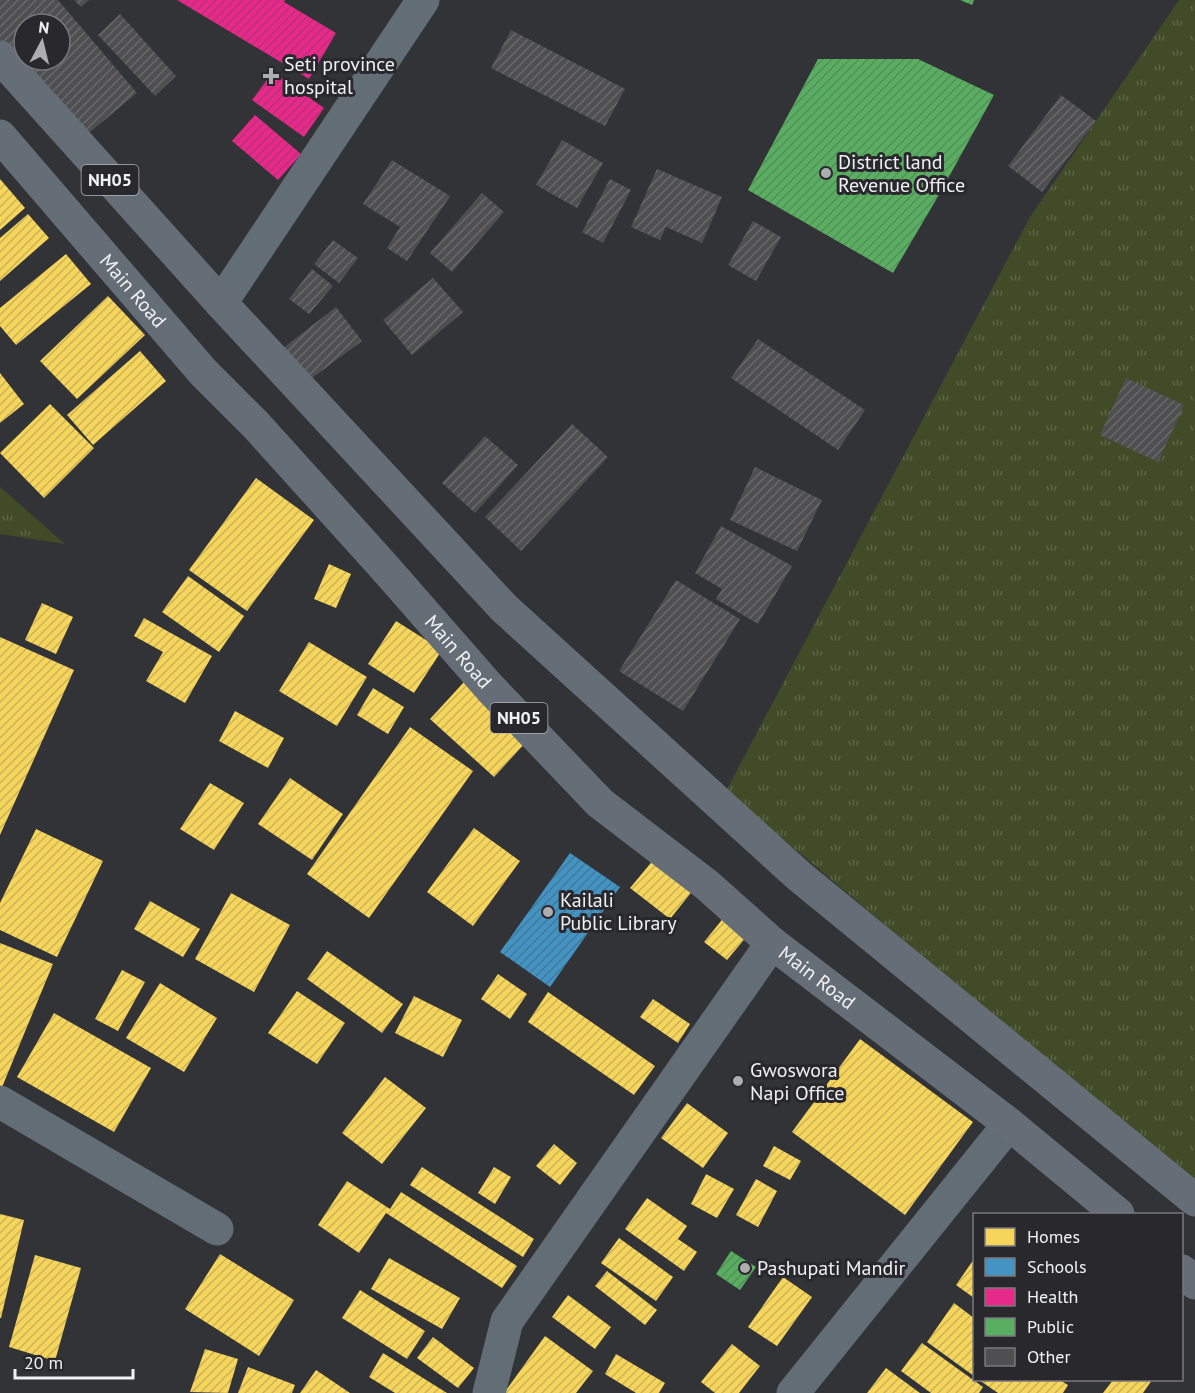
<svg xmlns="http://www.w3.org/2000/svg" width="1195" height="1393" font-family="'PT Sans',sans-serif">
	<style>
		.grass { fill: url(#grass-tufts) }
		.homes { fill: url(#homes-hatch) }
		.schools { fill: url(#schools-hatch) }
		.health { fill: url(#health-hatch) }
		.public { fill: url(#public-hatch) }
		.building { fill: url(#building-hatch); fill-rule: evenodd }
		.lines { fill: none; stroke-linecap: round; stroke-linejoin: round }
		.minor { stroke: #626d76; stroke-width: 33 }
		.major { stroke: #656e76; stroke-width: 33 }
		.poi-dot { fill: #aeaeb2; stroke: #28282d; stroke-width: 2 }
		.labels { text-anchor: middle; stroke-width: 6; stroke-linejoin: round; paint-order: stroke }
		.shield { fill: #28282d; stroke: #b4b5b9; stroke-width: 1.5 }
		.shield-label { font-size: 18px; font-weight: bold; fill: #f0f1f5 }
		.poi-label { font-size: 20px; fill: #f0f1f5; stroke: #28282d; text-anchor: start }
		.street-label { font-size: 20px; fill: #f0f1f5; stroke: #28282d }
	</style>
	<defs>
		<pattern id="grass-tufts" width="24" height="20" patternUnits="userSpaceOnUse" patternTransform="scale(1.5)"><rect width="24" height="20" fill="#414b28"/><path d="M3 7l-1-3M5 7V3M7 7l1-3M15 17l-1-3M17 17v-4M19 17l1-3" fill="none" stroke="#5d6548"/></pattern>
		<pattern id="homes-hatch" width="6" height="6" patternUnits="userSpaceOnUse" patternTransform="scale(1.5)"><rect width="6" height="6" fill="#f6d55c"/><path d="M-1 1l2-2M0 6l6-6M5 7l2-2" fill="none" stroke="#cab258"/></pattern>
		<pattern id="schools-hatch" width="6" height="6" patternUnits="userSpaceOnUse" patternTransform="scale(1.5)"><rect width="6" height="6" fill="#4393c3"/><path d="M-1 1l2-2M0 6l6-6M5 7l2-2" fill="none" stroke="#457999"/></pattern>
		<pattern id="health-hatch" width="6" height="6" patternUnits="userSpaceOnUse" patternTransform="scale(1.5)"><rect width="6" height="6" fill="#e7298a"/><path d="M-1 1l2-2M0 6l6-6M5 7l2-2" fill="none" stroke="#b73277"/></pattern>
		<pattern id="public-hatch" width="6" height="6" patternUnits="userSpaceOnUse" patternTransform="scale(1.5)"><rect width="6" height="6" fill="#5aae61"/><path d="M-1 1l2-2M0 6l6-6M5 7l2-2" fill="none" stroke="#558f5a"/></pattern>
		<pattern id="building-hatch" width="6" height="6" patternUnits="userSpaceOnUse" patternTransform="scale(1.5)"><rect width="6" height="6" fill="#4f4f52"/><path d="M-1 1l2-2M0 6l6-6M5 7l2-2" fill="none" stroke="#69696c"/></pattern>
	</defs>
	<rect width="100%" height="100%" fill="#323337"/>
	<!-- grass -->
	<g class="grass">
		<polygon points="1179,0 1195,0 1195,1186 726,791 1030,217"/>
		<polygon points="0,487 65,544 0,534"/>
	</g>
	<!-- homes -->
	<g class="homes">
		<polygon points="0,179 25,208 0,230"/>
		<polygon points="28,214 49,238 0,281 0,238"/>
		<polygon points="66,254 91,284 16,345 0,326 0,308"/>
		<polygon points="108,296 145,335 77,399 40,361"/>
		<polygon points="140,351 166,381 93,445 67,415"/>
		<polygon points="0,373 24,404 0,423"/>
		<polygon points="50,404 94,448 44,498 0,453"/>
		<polygon points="256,478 314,520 247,611 189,570"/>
		<polygon points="329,564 351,574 336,608 314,599"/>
		<polygon points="188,576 244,616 219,652 162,612"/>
		<polygon points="42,603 73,617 56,654 25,640"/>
		<polygon points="144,618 212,656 185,703 146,681 163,652 134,636"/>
		<polygon points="396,621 442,650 414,693 368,664"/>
		<polygon points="0,637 74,670 0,835"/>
		<polygon points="309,642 367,677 337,726 279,691"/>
		<polygon points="464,682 528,740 494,777 430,719"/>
		<polygon points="373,688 404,707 388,734 357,715"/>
		<polygon points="235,711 284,738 268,768 219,741"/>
		<polygon points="410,727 473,771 369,918 307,874"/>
		<polygon points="290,778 343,814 312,860 258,824"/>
		<polygon points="210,783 244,803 214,850 180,829"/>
		<polygon points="474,828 520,861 473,926 427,892"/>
		<polygon points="36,829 103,861 57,957 0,930 0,903"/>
		<polygon points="655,858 694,889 670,919 630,888"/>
		<polygon points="231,893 290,925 254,992 195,959"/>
		<polygon points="150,901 200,929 183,957 134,929"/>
		<polygon points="725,916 748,935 727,960 704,942"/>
		<polygon points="0,943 53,964 0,1092"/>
		<polygon points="327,951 403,1004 382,1033 307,979"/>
		<polygon points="122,970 145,982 118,1031 95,1019"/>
		<polygon points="498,974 527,994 510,1019 481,999"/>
		<polygon points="160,983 217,1018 184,1072 126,1038"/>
		<polygon points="297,991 345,1023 317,1064 268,1033"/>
		<polygon points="548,992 655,1066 634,1095 528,1022"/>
		<polygon points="414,996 462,1020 443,1057 395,1033"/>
		<polygon points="653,999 690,1024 678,1043 640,1017"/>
		<polygon points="54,1013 151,1068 114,1132 17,1077"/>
		<polygon points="860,1039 973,1122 905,1215 792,1132"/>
		<polygon points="385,1077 426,1108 382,1164 342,1133"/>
		<polygon points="687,1103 728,1133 703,1168 661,1138"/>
		<polygon points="554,1144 577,1163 560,1185 536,1166"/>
		<polygon points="774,1146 801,1161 790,1180 763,1166"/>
		<polygon points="422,1167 534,1239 523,1257 410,1185"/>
		<polygon points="494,1167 511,1177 495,1204 478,1193"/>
		<polygon points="706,1174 734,1189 717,1218 691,1204"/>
		<polygon points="756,1179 777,1191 758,1227 736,1215"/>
		<polygon points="347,1181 390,1209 401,1192 517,1266 502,1288 386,1213 359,1253 318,1225"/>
		<polygon points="647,1198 687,1226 678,1239 697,1252 684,1271 625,1229"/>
		<polygon points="0,1214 24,1220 1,1318 0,1318"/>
		<polygon points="619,1238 673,1277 656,1301 601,1263"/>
		<polygon points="220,1254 294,1300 259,1356 185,1309"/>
		<polygon points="35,1255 81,1268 55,1361 9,1347"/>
		<polygon points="389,1258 460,1298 442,1329 371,1289"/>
		<polygon points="974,1259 974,1298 956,1285"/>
		<polygon points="607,1271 657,1310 645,1325 595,1286"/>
		<polygon points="783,1277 812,1297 777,1346 748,1327"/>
		<polygon points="360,1290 425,1331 407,1359 342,1318"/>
		<polygon points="568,1295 611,1327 595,1349 552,1317"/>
		<polygon points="954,1303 974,1318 974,1376 927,1342"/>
		<polygon points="545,1336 593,1371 576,1393 504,1393"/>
		<polygon points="433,1337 474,1368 458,1388 417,1358"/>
		<polygon points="922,1343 983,1387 979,1393 931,1393 901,1371"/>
		<polygon points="732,1344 760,1366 739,1393 715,1393 701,1382"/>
		<polygon points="205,1349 238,1359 228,1393 190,1392"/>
		<polygon points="383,1353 447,1393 395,1393 369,1377"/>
		<polygon points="616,1354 665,1383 659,1393 636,1393 605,1374"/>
		<polygon points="248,1367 295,1385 292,1393 238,1393"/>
		<polygon points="886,1368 920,1393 867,1393"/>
		<polygon points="316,1370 350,1393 300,1393"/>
		<polygon points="979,1380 1060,1380 1068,1385 1063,1393 998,1393"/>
		<polygon points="1113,1380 1152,1380 1143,1393 1103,1393"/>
	</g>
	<!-- schools -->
	<polygon class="schools" points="570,853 620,887 550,987 500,952"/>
	<!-- health -->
	<g class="health">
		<polygon points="177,0 285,0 284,2 336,33 309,79"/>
		<polygon points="273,72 324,108 304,137 252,100"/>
		<polygon points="255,115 301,154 278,180 232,141"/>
	</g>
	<!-- public -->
	<g class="public">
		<polygon points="960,0 974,0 972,5"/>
		<polygon points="818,59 918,59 994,95 940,193 893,273 748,190"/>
		<polygon points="731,1251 756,1267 740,1290 716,1274"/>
	</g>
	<!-- building -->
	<g class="building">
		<path d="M0,0H58L137,93L78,142L0,50ZM24,24H60V60H24Z"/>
		<polygon points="74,0 89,0 81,7"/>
		<polygon points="120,14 176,76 155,96 98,35"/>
		<polygon points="511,30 625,89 605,126 491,68"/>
		<polygon points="1061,95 1096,121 1042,192 1008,166"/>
		<polygon points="562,140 603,163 577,208 536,185"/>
		<polygon points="392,160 450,196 407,261 387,248 400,227 363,204"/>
		<polygon points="657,169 722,197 702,243 666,227 660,240 631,227"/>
		<polygon points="610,179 631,190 603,243 582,232"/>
		<polygon points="482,193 504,212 452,272 430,253"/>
		<polygon points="753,221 781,237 756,281 728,265"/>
		<polygon points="333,240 358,258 339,283 314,264"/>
		<polygon points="312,269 333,286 309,314 289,299"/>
		<polygon points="433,278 463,312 412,355 383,320"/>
		<polygon points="336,307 362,341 308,381 283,348"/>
		<polygon points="758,339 865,410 838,450 731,378"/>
		<polygon points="1126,378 1184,405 1158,462 1100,435"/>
		<polygon points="572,424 608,457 521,551 485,517"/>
		<polygon points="485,436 518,465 475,513 442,483"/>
		<polygon points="755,467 822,500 797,551 730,520"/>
		<polygon points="721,526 792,566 758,624 716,599 722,589 695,573"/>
		<polygon points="676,580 740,619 683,711 619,671"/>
	</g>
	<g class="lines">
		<!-- minor -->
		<g class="minor">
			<polyline points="221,303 423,0"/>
			<polyline points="0,1102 217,1229"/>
			<polyline points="489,1393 507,1321 772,943"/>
			<polyline points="793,1393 1009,1124"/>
		</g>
		<!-- major -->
		<g class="major">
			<polyline points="0,57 221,303 504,608 799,876 1195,1200"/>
			<path id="s1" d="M0,136L203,372L256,425L385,568L490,688L600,803L707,885L772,943L1009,1124L1118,1214"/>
			<polyline points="1182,1271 1195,1283"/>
		</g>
	</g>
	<!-- markers -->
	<g class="poi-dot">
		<path d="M268 67h6v6h6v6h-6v6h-6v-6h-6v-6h6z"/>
		<circle cx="826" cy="173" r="6"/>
		<circle cx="548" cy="912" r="6"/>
		<circle cx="738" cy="1081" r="6"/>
		<circle cx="745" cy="1268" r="6"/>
	</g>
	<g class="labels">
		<!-- shield labels -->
		<g class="shield">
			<rect x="81.5" y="165" width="57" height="30" rx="4.5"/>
			<rect x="490.5" y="703" width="57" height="30" rx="4.5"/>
		</g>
		<g class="shield-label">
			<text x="110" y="186">NH05</text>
			<text x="519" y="724">NH05</text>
		</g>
		<!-- poi labels -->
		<g class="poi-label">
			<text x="284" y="71">Seti province<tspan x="284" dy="23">hospital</tspan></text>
			<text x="838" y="169">District land<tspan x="838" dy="23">Revenue Office</tspan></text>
			<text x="560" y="907">Kailali<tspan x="560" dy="23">Public Library</tspan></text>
			<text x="750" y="1077">Gwoswora<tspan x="750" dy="23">Napi Office</tspan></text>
			<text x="757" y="1275">Pashupati Mandir</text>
		</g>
		<!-- street labels -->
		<g class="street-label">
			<text dy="7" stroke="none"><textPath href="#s1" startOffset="204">Main Road</textPath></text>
			<text dy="7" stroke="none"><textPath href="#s1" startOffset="690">Main Road</textPath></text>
			<text dy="7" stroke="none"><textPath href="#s1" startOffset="1176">Main Road</textPath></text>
		</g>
	</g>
	<!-- legend -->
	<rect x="973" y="1213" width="210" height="168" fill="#28282d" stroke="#78787d" stroke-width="1.5"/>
	<rect x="985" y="1228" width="30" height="18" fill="#f6d55c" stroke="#78787d" stroke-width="1.5"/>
	<text x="1027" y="1243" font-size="18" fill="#f0f1f5">Homes</text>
	<rect x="985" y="1258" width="30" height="18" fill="#4393c3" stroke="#78787d" stroke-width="1.5"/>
	<text x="1027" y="1273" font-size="18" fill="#f0f1f5">Schools</text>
	<rect x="985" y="1288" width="30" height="18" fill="#e7298a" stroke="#78787d" stroke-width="1.5"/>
	<text x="1027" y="1303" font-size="18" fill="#f0f1f5">Health</text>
	<rect x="985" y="1318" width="30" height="18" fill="#5aae61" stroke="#78787d" stroke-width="1.5"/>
	<text x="1027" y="1333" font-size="18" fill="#f0f1f5">Public</text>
	<rect x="985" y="1348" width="30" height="18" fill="#4f4f52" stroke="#78787d" stroke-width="1.5"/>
	<text x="1027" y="1363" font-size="18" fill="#f0f1f5">Other</text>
	<!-- north arrow -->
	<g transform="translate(42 42) rotate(7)"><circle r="28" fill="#28282d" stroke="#78787d" stroke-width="1.5"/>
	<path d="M0-4.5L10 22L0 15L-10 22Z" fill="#aeaeb2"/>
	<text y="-9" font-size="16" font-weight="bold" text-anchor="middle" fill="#f0f1f5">N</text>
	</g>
	<!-- scale -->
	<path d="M15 1369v9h118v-9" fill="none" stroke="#f0f1f5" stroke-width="3"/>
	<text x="24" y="1369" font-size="18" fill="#f0f1f5" stroke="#28282d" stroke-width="4.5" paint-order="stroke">20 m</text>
</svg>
